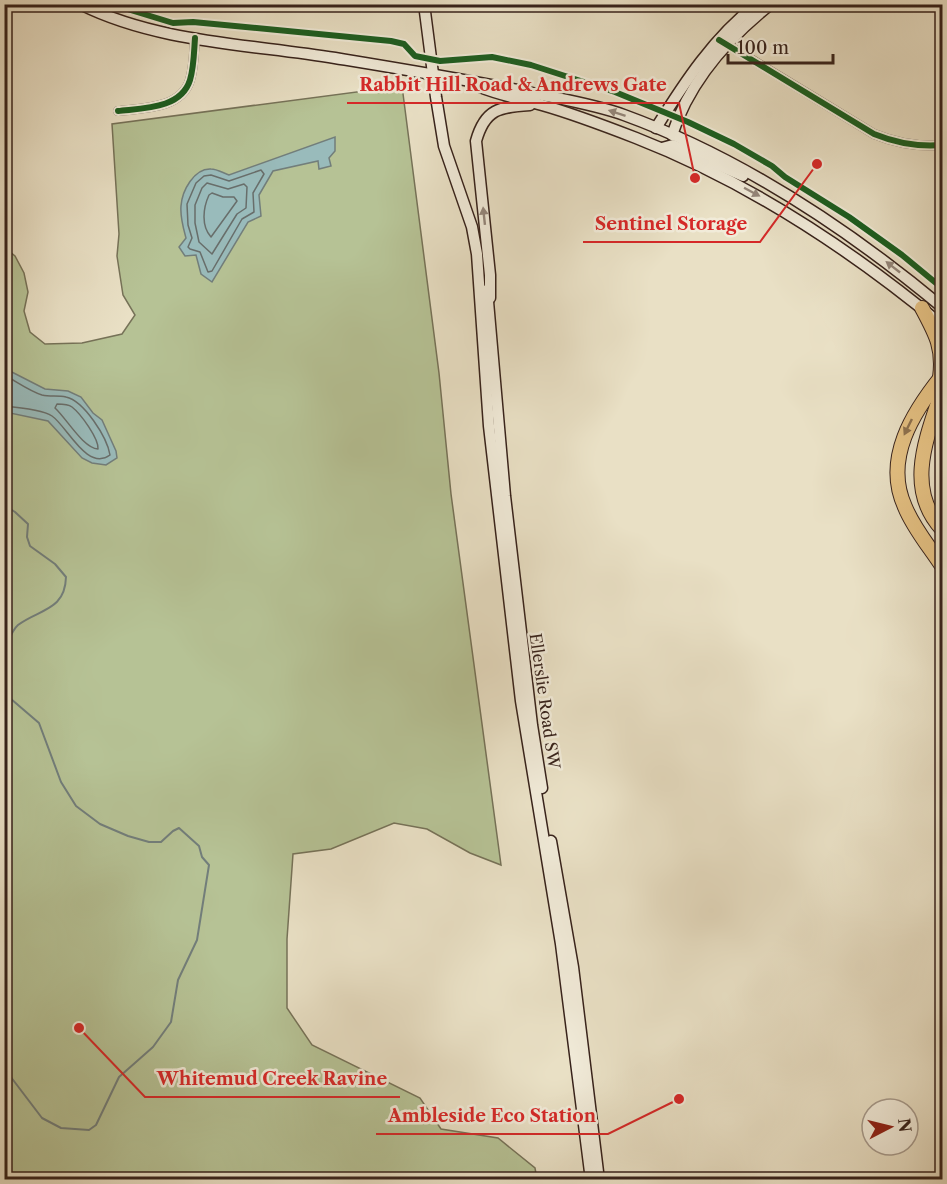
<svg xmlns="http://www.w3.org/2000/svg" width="947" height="1184" font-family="'Libre Caslon Text',serif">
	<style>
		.green { fill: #b6c295; stroke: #767258; stroke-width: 1.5 }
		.water { fill: #9bb; stroke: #727e7b; stroke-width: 1.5 }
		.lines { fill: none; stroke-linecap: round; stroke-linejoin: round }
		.shore { stroke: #686e6b; stroke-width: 1.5 }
		.stream { stroke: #727e7b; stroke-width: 2 }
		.street-casing { stroke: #645246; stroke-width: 10 }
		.secondary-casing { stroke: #37221b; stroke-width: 13 }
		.highway-casing { stroke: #37221b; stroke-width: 16 }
		.street { stroke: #f1ebd9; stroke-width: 8 }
		.secondary { stroke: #f1ebd9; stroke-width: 10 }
		.highway { stroke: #e4c082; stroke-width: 14 }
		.cycleway-casing { stroke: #f1ebd9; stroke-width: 10 }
		.cycleway { stroke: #1b5e20; stroke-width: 6 }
		.oneway { fill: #94867a }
		.oneway2 { fill: #8e714e }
		.labels { text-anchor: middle; stroke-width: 5; stroke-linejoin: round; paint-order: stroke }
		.street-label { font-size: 16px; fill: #37221b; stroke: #f1ebd9 }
		.leader { fill: none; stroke: #d62828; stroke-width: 2 }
		.callout-dot { fill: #d62828; stroke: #f1ebd9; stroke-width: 2 }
		.callout-label { font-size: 18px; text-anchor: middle; font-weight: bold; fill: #d62828; stroke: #f1ebd9; stroke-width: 5; stroke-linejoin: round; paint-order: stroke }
	</style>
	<rect width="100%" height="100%" fill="#e9e0c5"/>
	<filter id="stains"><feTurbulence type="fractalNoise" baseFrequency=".00333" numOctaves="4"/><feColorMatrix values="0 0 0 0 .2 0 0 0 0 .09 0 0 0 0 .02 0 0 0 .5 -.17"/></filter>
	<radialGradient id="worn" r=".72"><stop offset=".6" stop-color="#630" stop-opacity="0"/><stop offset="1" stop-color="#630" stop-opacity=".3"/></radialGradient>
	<!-- green -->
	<polygon class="green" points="402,86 439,373 451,494 501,865 470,853 427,829 394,823 331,849 293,854 287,939 287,1008 312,1045 420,1098 441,1129 498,1138 535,1168 537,1179 5,1179 4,247 15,256 24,273 28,292 24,311 30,332 45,344 82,343 122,334 135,315 123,295 117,256 119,234 112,124"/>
	<!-- water -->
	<g class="water">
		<path d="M335,137V151L329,158L331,166L319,169L318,161L273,171L259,195L261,216L248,222L212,282L201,274L196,255L185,256L179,247L186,238C183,227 180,217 181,206C182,191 194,168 211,169C217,169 223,173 229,175Z"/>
		<polygon points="4,368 45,389 68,391 81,397 93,413 102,420 116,451 117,458 106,465 92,463 82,458 48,421 5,412"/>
	</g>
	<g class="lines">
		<!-- shore -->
		<g class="shore">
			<polygon points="261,170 264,174 253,193 254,212 242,219 212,271 208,272 200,252 190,249 188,247 192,238 188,225 187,204 196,183 204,176 211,175 229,181"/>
			<polygon points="207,183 228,189 244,184 247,187 246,208 237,214 212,254 199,242 195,223 195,205 202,188"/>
			<path d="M212,193L223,197H234L237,201L211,237C201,226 203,208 209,195Z"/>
			<path d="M4,375C16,381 29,391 42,395C50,397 58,395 66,397C84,401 107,437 110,455C87,472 67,426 52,416C43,410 15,407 4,406"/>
			<path d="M57,404C62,404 68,404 72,407C81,414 99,439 98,449C83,448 67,419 55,408Z"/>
		</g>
		<!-- stream -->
		<g class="stream">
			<path d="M4,505L15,512L28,524L27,537L30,546L55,564L66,577C65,611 39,609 18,625C11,631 8,643 4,651"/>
			<polyline points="4,693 39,723 61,782 76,806 100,824 128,836 149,842 161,842 173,831 179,828 199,846 202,857 209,865 197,940 178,980 171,1022 153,1047 119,1077 96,1125 89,1130 61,1128 42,1118 4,1068"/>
		</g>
		<!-- street casing -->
		<g class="street-casing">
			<g id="street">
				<path d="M723,42L874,134C896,143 918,147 942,145"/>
				<path d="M118,111C143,108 181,109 190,80C194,67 194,51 195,38"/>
			</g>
		</g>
		<!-- secondary casing -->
		<g class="secondary-casing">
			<g id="secondary">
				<path d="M80,4C158,43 250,44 335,58C402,69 470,80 537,94C566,100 596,105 624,115C742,158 847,228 942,307"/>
				<polyline points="424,4 436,97 444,146 472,227 477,254 489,426 521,701 561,944 591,1180"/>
				<path d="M480,87C500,95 521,99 542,105C574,114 605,126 636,138C749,182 849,248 942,325"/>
				<path d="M656,128C684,83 714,37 757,4"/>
				<path d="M672,135C689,82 728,38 771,4"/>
				<polyline points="662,148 673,145 743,176"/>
				<polyline points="487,290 505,496 532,725 542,788"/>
				<path d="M490,298V275L476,141C485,109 499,107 530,105"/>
				<polyline points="551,841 573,967 599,1180"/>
			</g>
		</g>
		<!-- highway casing -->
		<g class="highway-casing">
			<g id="highway">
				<path d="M922,308C936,334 944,348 940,378"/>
				<path d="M942,376C913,412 883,459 905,507C914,529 929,546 942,566"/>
				<path d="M942,395L939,400C924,444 907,491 942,529"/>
			</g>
		</g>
		<!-- street -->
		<use href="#street" class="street"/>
		<!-- secondary -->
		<use href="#secondary" class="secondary"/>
		<!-- highway -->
		<use href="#highway" class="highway"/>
		<!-- cycleway casing -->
		<g class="cycleway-casing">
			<g id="cycleway">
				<polyline points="111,4 173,23 193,22 391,41 404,44 415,56 440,61 492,57 531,65 615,92 688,122 734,144 772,166 785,177 849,217 902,255 942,288"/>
				<path d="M719,40L874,134C896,143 918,147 942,145"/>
				<path d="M118,111C143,108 181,109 190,80C194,67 194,51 195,38"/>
			</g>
		</g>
		<!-- cycleway -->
		<use href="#cycleway" class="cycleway"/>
	</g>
	<!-- one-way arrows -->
	<defs><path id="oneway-solid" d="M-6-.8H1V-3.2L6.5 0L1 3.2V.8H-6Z" transform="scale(1.5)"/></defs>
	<g class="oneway">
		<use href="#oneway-solid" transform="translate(617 113) rotate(-162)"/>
		<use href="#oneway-solid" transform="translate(752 192) rotate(28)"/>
		<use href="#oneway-solid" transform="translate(484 216) rotate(-96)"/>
		<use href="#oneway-solid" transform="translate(893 267) rotate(-142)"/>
	</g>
	<use class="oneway2" href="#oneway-solid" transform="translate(908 427) rotate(116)"/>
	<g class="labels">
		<!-- street labels -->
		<g class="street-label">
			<text transform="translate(545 701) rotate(82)" y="6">Ellerslie Road SW</text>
		</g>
	</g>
	<!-- callouts -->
	<path class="leader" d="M695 178L679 103H347M817 164L760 242H583M79 1028L145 1097H400M679 1099L608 1134H376"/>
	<g class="callout-dot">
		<circle cx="695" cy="178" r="6"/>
		<circle cx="817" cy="164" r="6"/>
		<circle cx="79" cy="1028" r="6"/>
		<circle cx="679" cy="1099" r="6"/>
	</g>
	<g class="callout-label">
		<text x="513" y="91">Rabbit Hill Road &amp; Andrews Gate</text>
		<text x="671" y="230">Sentinel Storage</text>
		<text x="272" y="1085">Whitemud Creek Ravine</text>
		<text x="492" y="1122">Ambleside Eco Station</text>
	</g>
	<!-- margin -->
	<rect width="947" height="1184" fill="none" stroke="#e9e0c5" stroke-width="24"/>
	<rect x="6" y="6" width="935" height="1172" fill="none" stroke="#37221b" stroke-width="3"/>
	<rect x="12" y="12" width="923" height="1160" fill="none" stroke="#37221b" stroke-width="1.5"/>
	<!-- north arrow -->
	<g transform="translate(890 1127) rotate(83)"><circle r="28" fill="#f1ebd9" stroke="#a79b8d" stroke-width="1.5"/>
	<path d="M0-4.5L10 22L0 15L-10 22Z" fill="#8f2418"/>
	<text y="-9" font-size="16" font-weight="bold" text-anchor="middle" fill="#37221b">N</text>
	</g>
	<!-- scale -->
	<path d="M728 54v9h105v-9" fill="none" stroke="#37221b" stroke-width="3"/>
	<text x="737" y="54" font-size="18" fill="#37221b" stroke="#f1ebd9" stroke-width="4.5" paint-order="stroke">100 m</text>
	<rect width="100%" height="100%" filter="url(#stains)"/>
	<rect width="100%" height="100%" fill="url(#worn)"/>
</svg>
